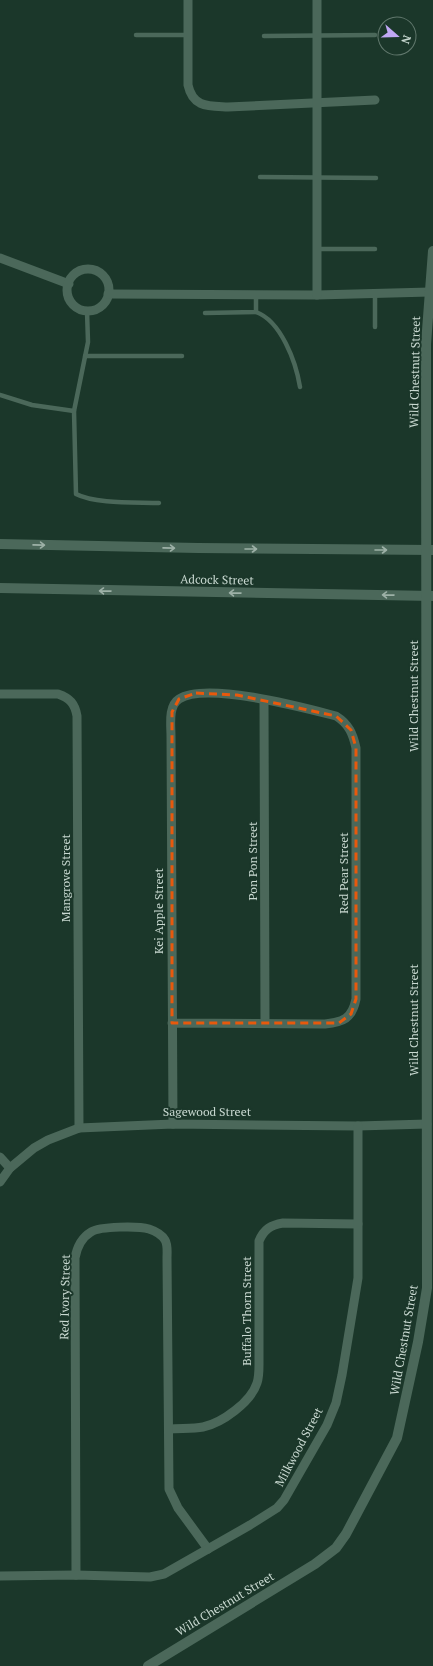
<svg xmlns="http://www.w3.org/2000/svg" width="433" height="1666" font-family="'PT Serif',serif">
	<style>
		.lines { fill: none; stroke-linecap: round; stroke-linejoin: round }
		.lane { stroke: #4b685a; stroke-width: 4.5 }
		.street { stroke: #4b685a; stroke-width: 9 }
		.secondary { stroke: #4b685a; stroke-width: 10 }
		.oneway { stroke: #9db1a7 }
		.marked { fill: none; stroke: #e8590c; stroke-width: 3; stroke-dasharray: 8 5; stroke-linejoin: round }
		.labels { text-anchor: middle; stroke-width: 4; stroke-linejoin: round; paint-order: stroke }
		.street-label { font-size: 12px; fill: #c9d9d1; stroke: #1b372a }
	</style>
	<rect width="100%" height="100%" fill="#1b372a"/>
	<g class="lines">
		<!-- lane -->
		<g class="lane">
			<polyline points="136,35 188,35"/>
			<polyline points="264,36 375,35"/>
			<polyline points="260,177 376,178"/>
			<polyline points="317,249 375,249"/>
			<path d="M87,311L88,342L74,411L76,494C95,504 137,502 159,503"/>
			<path d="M256,312C281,321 296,362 300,387"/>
			<polyline points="205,313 256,312 256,294"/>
			<polyline points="375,327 375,293"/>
			<polyline points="85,356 182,356"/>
			<polyline points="0,395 32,405 74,411"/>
		</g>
		<!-- street -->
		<g class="street">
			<path d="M188,0V85C193,108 209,106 228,107L375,100"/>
			<polyline points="0,258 69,284"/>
			<circle cx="88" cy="290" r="21"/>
			<polyline points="108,294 317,295 430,292"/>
			<polyline points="317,295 317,0"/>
			<path d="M0,694H58C70,698 75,704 77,716L79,1128"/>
			<polyline points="264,700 265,1022"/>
			<path d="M172,1023L325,1024C343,1022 352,1019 356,999V748C353,734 349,724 336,716C305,708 206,681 179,699C168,706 171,725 171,736L173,1124"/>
			<polyline points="0,1157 10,1168"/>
			<polyline points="0,1182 10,1168 34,1148 48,1140 79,1128 173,1124 358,1126 427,1124"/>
			<path d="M169,1429C180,1428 193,1429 203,1427C222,1423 251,1402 257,1383C259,1377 259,1371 259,1365V1241C264,1229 271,1225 283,1223L358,1224"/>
			<path d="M76,1575L75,1258C77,1247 81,1238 91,1232C100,1226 139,1226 149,1229C155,1231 162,1235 165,1240C168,1245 167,1253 167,1258L169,1489L178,1508L208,1549"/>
			<polyline points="0,1576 76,1575 150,1577 164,1574 250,1525 277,1508 284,1500 327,1425 336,1403 342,1375 358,1278 358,1126"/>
		</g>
		<!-- secondary -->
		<g class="secondary">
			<polyline points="0,544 198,548 433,550"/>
			<polyline points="0,588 433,596"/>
			<polyline points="148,1666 315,1564 336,1548 346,1534 397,1438 418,1342 427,1288 426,344 433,251"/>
		</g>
	</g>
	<!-- one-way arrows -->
	<defs><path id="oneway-shaft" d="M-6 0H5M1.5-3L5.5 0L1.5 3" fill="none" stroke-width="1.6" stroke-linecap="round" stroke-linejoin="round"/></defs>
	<g class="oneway">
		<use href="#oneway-shaft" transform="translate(39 545) rotate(1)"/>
		<use href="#oneway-shaft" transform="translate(169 548) rotate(1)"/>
		<use href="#oneway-shaft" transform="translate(251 549)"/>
		<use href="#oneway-shaft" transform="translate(381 550)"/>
		<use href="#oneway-shaft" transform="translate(105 591) rotate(-179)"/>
		<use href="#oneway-shaft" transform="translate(235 593) rotate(-179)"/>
		<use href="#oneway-shaft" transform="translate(388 595) rotate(-179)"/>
	</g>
	<!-- marked area -->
	<path class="marked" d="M196,693L237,695L336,716L351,730L356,748V999L351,1014L339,1023H172V712L179,699Z"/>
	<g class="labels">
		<!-- street labels -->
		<g class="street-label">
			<text transform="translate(415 372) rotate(-89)" y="4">Wild Chestnut Street</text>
			<text transform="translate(217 580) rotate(1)" y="4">Adcock Street</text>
			<text transform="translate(414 696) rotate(-90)" y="4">Wild Chestnut Street</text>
			<text transform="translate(253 861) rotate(-90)" y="4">Pon Pon Street</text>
			<text transform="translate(344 873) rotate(-90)" y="4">Red Pear Street</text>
			<text transform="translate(66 878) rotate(-90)" y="4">Mangrove Street</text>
			<text transform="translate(159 911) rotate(-90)" y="4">Kei Apple Street</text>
			<text transform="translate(414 1020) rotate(-90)" y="4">Wild Chestnut Street</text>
			<text x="207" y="1116">Sagewood Street</text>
			<text transform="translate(65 1297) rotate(-89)" y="4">Red Ivory Street</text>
			<text transform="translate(247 1311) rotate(-90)" y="4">Buffalo Thorn Street</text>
			<text transform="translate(404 1340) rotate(-80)" y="4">Wild Chestnut Street</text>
			<text transform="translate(299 1447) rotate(-62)" y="4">Milkwood Street</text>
			<text transform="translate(225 1604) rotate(-31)" y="4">Wild Chestnut Street</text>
		</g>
	</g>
	<!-- north arrow -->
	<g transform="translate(397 36) rotate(110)"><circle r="19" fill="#1b372a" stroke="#61786d"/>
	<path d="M0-3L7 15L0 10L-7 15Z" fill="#c0a8f4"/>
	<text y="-6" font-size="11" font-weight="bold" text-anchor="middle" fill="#c9d9d1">N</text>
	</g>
</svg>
